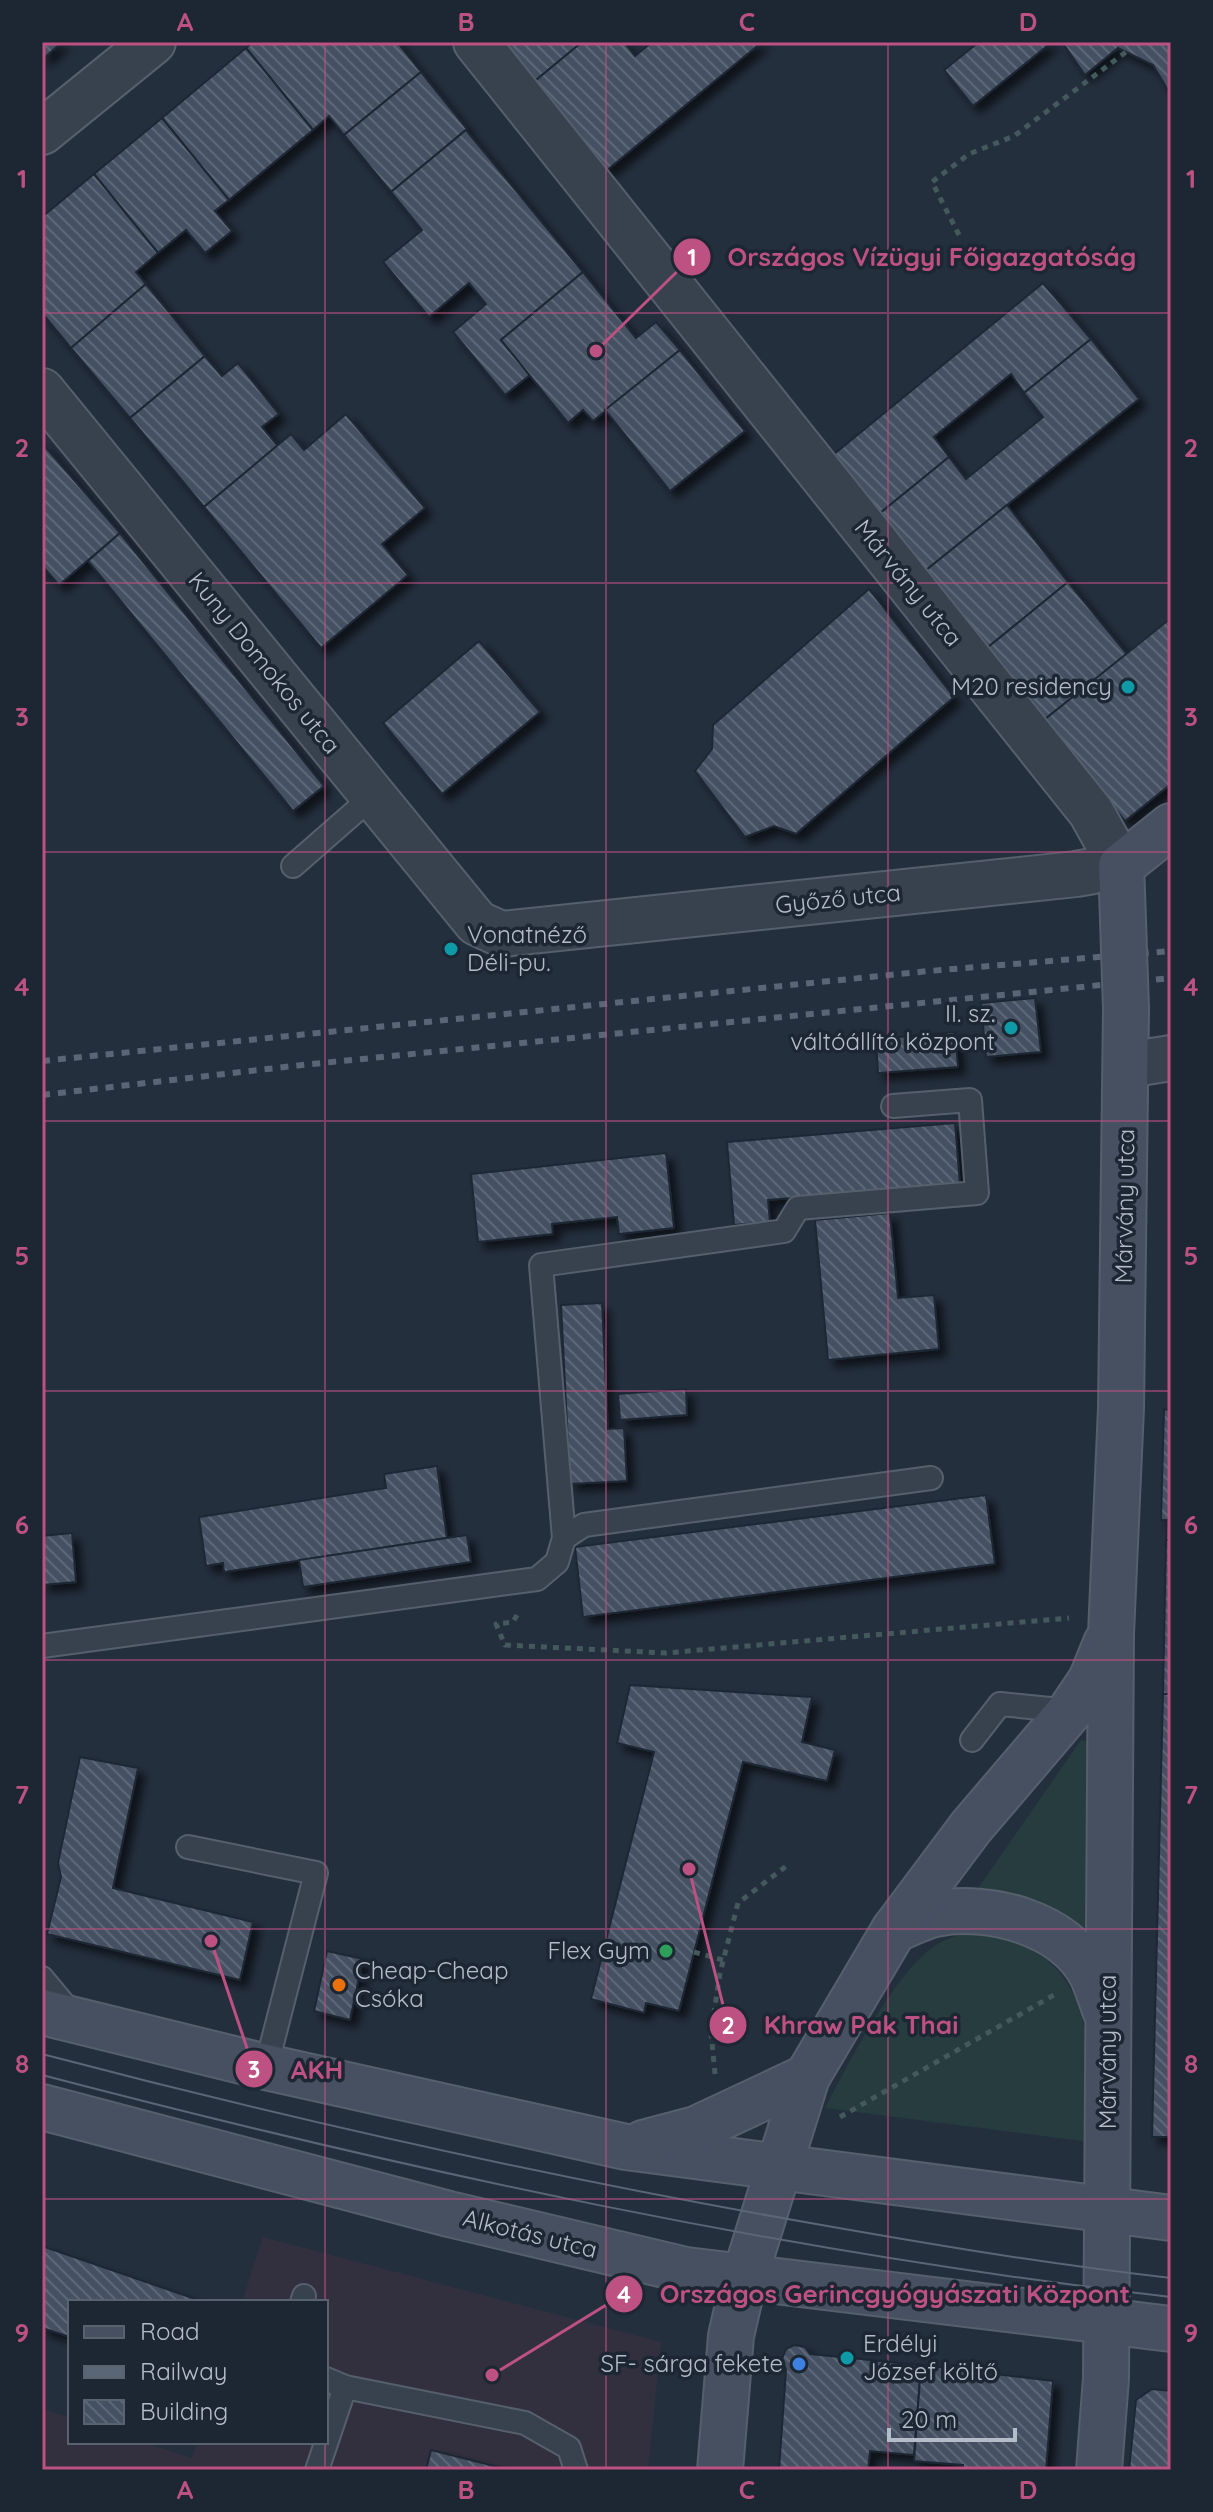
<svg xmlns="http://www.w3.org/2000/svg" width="1213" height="2512" font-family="Quicksand,sans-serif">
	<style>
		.medical { fill: #32303f }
		.grass { fill: #263c3f }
		.building { fill: url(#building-back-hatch); stroke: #1f2835; stroke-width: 2; filter: url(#shadow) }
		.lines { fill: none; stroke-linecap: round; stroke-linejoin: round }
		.lane-casing { stroke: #565f6c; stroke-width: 26 }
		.street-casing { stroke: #565f6c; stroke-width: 48 }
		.secondary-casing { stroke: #565f6c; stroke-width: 48 }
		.path { stroke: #44595c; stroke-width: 5; stroke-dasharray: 6 6; stroke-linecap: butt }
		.lane { stroke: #38414e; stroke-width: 22 }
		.street { stroke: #38414e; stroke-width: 44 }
		.secondary { stroke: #465061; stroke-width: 44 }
		.tram { stroke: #5a6575; stroke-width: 2 }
		.rail { stroke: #5a6575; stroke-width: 6; stroke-dasharray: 8 8; stroke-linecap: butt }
		.secondary-bridge-casing { stroke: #565f6c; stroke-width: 48; stroke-linecap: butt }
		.secondary-bridge { stroke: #465061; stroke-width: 44 }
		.grid { fill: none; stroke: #bd5182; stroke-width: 2; stroke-opacity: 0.55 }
		.culture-dot { fill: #0f9aa8; stroke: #1d2633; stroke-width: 3 }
		.leisure-dot { fill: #2e9e5b; stroke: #1d2633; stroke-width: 3 }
		.food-dot { fill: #e8710a; stroke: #1d2633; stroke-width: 3 }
		.shop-dot { fill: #3f7fe0; stroke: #1d2633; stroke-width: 3 }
		.labels { text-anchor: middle; stroke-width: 7; stroke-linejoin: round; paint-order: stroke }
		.street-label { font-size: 24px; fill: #b4bcc9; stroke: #1d2633 }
		.poi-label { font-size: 24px; fill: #b4bcc9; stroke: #1d2633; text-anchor: end }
		.leader { fill: none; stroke: #bd5182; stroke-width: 3 }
		.callout-dot { fill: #bd5182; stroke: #1d2633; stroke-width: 3 }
		.mark-label { font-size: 24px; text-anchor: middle; font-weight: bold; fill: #fff }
		.callout-label { font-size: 26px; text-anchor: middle; font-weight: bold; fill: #bd5182; stroke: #1d2633; stroke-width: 7; stroke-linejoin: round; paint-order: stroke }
		.neatline { fill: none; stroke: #bd5182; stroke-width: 3 }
		.grid-label { font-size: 26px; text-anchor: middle; font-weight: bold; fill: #bd5182 }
	</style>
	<defs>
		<pattern id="building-back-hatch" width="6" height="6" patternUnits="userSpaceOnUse" patternTransform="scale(2)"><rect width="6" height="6" fill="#455162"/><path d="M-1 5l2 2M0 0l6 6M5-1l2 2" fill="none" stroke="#5d6877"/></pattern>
		<filter id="shadow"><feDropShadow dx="7" dy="7" stdDeviation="4" flood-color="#0009"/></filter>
	</defs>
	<rect width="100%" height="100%" fill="#242f3e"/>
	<!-- medical -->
	<polygon class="medical" points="263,2237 661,2342 648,2470 42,2470 42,2408 70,2418 70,2442 143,2442 192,2458 197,2442 326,2442 326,2302 242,2302"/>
	<!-- grass -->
	<g class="grass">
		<path d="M1081,1740L1096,1743L1091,1938C1051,1904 1026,1893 974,1894Z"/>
		<path d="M981,1932C1100,1956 1088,2044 1090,2142L825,2108C848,2064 894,1973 935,1946C949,1936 965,1933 981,1932Z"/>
	</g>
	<!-- building -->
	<g class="building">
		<polygon points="42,42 62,42 42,60"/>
		<polygon points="253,42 397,42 421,72 344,135 329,116 313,130 246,48"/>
		<polygon points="504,42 582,42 535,81"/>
		<polygon points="582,42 624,42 635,56 652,42 762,42 606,171 535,81"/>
		<polygon points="979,42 1052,42 973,106 944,70"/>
		<polygon points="1062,42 1171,42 1171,95 1153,65 1118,48 1085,75"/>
		<polygon points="246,48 313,130 229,200 162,118"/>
		<polygon points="421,72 467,129 391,192 344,135"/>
		<polygon points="162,118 229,200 215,211 232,231 205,253 186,230 158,253 94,174"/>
		<polygon points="466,130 583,272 501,340 530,375 505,395 453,332 486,304 469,283 429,317 383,262 422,230 391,192"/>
		<polygon points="94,174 158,253 136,272 146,284 71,348 42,313 42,217"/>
		<polygon points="583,272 636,338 656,322 680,350 593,421 583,410 568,423 501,340"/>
		<polygon points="1043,283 1091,339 1024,393 1011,374 934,437 949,457 879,514 833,455"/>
		<polygon points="146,284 205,356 130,418 71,348"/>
		<polygon points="1091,339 1139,399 925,571 879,514 949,457 966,479 1043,417 1024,393"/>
		<polygon points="680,350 745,431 670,491 605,410"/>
		<polygon points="205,356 222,376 238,363 279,414 262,427 278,446 204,507 130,418"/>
		<polygon points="346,414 425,508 382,544 408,575 321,648 204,507 291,434 304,450"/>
		<polygon points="42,443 120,533 59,585 45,569 42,572"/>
		<polygon points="1007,505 1068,582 987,648 925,571"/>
		<polygon points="120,533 324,786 293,811 88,561"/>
		<polygon points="1068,582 1127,654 1044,720 987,648"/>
		<polygon points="869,589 954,697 796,834 774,826 745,837 695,771 712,749 713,725"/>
		<polygon points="1171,618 1171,784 1125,821 1044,720"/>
		<polygon points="479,641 540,712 442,794 383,723"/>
		<polygon points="1035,998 1041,1052 986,1057 981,1003"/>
		<polygon points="955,1032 958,1067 878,1073 876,1039"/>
		<polygon points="955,1123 960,1185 768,1200 770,1222 734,1225 727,1142"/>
		<polygon points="666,1153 674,1228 619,1234 617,1217 552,1224 553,1234 478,1242 471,1174"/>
		<polygon points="890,1213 898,1298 934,1295 939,1349 828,1360 815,1220"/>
		<polygon points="602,1303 608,1429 624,1428 627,1481 570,1484 561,1305"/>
		<polygon points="686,1389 687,1415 620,1420 618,1394"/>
		<polygon points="1170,1391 1171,1391 1171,1540 1166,1540 1167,1520 1161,1520 1164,1409 1169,1410"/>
		<polygon points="437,1466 447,1538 224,1572 223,1563 206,1566 199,1517 386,1488 384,1474"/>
		<polygon points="986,1495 995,1564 583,1617 575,1547"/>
		<polygon points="72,1533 76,1582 42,1585 42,1536"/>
		<polygon points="467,1535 471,1562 303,1587 299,1560"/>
		<polygon points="1166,1540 1171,1540 1171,1694 1163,1694"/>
		<polygon points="630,1685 812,1697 802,1742 835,1750 827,1781 743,1762 679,2011 646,2003 644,2013 591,1999 654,1752 617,1743"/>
		<polygon points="1163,1694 1171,1694 1171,2137 1152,2137"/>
		<polygon points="80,1757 138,1768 113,1888 253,1922 240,1980 47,1934 61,1877 58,1863"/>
		<polygon points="327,1951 363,1959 350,2020 314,2011"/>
		<polygon points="42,2246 204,2302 70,2302 70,2337 42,2328"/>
		<polygon points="794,2345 805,2347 810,2354 921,2365 914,2455 870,2451 868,2470 779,2470 786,2370 782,2359 786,2349"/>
		<polygon points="921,2365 1053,2381 1046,2470 963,2470 963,2465 914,2461"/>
		<polygon points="1152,2389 1171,2391 1171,2470 1129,2470 1136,2400"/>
		<polygon points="431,2450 510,2470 426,2470"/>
	</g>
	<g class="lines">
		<!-- lane casing -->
		<g class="lane-casing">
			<g id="lane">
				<polyline points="293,866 373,796"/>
				<polyline points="564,1538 584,1525 931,1478"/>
				<polyline points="42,1646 537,1579 557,1562 564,1538 541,1265 784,1231 798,1208 977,1193 970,1100 893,1106"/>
				<polyline points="972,1740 1000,1704 1070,1711"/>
				<polyline points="188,1847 316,1873 266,2067"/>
				<polyline points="42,1978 72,2014"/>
				<polyline points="302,2302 304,2296"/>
				<polyline points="326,2379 345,2387 525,2423 569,2448 576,2470"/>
				<polyline points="317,2470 345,2387"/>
			</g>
		</g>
		<!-- street casing -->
		<g class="street-casing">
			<g id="street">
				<polyline points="42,132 153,42"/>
				<polyline points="42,391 477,923 501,934 1076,874 1121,866 1091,812 476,42"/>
				<polyline points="1127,1065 1171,1058"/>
			</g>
		</g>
		<!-- secondary casing -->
		<g class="secondary-casing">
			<g id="secondary">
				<polyline points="1122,891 1121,866 1171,826"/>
				<path d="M894,1930C907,1925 921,1917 935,1914C988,1903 1065,1923 1092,1975C1097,1986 1101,1999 1105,2010"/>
				<polyline points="42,2012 266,2067 626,2147 1171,2218"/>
				<polyline points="42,2107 449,2214 686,2270 1171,2329"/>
				<polyline points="643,2143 696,2129 807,2077"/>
				<polyline points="720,2470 731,2336 744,2279 807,2077 894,1930 971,1827 1070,1711 1091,1680 1106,1643"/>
				<polyline points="1099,2470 1106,2378 1111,1634 1121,1408 1126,1009"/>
			</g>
		</g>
		<!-- path -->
		<g class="path">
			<polyline points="959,235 932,182 969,154 1014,136 1126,52"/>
			<polyline points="517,1615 513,1622 496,1624 505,1645 666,1653 1069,1618"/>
			<polyline points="694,1952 723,1960"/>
			<polyline points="715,2074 711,2032 720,1973 738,1903 789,1864"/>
			<polyline points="840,2117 1054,1995"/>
		</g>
		<!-- lane -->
		<use href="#lane" class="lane"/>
		<!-- street -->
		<use href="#street" class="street"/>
		<!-- secondary -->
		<use href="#secondary" class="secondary"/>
		<!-- tram -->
		<g class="tram">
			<path d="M42,2054C293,2120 544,2176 799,2221C923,2243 1046,2264 1171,2278"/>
			<path d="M42,2075C413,2172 789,2253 1171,2297"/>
		</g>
		<!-- rail -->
		<g class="rail">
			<polyline points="42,1061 929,971 1171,951"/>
			<polyline points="42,1095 302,1065 1171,978"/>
		</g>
		<!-- secondary-bridge casing -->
		<g class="secondary-bridge-casing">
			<polyline id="secondary-bridge" points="1122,891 1126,1009"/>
		</g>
		<!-- secondary-bridge -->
		<use href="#secondary-bridge" class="secondary-bridge"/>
	</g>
	<!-- grid -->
	<path class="grid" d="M325,42V2302M606,42V2470M888,42V2470M42,313H1171M42,583H1171M42,852H1171M42,1121H1171M42,1391H1171M42,1660H1171M42,1929H1171M42,2199H1171M325,2442V2470"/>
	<!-- markers -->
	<g class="culture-dot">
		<circle cx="1128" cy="687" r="8"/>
		<circle cx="451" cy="949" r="8"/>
		<circle cx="1011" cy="1028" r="8"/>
		<circle cx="847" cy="2358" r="8"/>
	</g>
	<circle class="leisure-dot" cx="666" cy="1951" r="8"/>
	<circle class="food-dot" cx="339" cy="1985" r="8"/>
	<circle class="shop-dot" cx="799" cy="2364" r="8"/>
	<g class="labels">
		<!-- street labels -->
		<g class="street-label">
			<text transform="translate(908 583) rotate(51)" y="8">Márvány utca</text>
			<text transform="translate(264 663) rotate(51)" y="8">Kuny Domokos utca</text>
			<text transform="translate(838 899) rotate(-6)" y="8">Győző utca</text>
			<text transform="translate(1125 1206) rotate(-89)" y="8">Márvány utca</text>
			<text transform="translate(1108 2052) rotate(-90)" y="8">Márvány utca</text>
			<text transform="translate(530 2234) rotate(14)" y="8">Alkotás utca</text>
		</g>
		<!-- poi labels -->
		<g class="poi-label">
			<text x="1112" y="695">M20 residency</text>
			<text x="467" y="943" text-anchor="start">Vonatnéző<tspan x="467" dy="28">Déli-pu.</tspan></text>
			<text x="995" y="1022">II. sz.<tspan x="995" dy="28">váltóállító központ</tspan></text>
			<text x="650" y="1959">Flex Gym</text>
			<text x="355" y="1979" text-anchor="start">Cheap-Cheap<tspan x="355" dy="28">Csóka</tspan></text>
			<text x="863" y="2352" text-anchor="start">Erdélyi<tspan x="863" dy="28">József költő</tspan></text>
			<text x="783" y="2372">SF- sárga fekete</text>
		</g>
	</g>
	<!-- callouts -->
	<path class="leader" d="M596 351L692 257M689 1869L728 2025M211 1941L254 2069M492 2375L624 2294"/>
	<g class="callout-dot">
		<circle cx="596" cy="351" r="8"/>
		<circle cx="689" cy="1869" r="8"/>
		<circle cx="211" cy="1941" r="8"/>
		<circle cx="492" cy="2375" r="8"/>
		<circle cx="692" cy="257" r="20"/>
		<circle cx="728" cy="2025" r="20"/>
		<circle cx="254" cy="2069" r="20"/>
		<circle cx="624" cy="2294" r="20"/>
	</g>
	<g class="mark-label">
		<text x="692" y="266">1</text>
		<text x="728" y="2034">2</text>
		<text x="254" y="2078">3</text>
		<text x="624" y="2303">4</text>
	</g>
	<g class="callout-label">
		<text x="932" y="266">Országos Vízügyi Főigazgatóság</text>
		<text x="861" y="2034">Khraw Pak Thai</text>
		<text x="317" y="2079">AKH</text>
		<text x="895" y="2303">Országos Gerincgyógyászati Központ</text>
	</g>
	<!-- border -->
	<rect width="1213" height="2512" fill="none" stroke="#1d2633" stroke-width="88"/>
	<!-- legend -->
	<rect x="68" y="2300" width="260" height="144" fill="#1d2633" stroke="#59626f" stroke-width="2"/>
	<rect x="84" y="2326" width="40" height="12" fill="#465061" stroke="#59626f" stroke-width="2"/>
	<text x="140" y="2340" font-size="24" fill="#b4bcc9">Road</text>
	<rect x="84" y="2366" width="40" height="12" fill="#5a6575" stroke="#59626f" stroke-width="2"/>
	<text x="140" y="2380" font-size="24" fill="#b4bcc9">Railway</text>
	<rect x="84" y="2400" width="40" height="24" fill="url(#building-back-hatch)" stroke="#59626f" stroke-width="2"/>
	<text x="140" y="2420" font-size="24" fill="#b4bcc9">Building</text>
	<!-- scale -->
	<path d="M889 2428v12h126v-12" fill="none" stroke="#b4bcc9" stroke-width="4"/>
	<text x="901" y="2428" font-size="24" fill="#b4bcc9" stroke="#1d2633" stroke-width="6" paint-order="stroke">20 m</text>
	<rect x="44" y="44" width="1125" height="2424" class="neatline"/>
	<g class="grid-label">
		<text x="185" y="31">A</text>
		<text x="466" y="31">B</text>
		<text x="747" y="31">C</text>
		<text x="1028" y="31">D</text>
		<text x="22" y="188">1</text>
		<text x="1191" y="188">1</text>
		<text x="22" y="457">2</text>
		<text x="1191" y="457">2</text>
		<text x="22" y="726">3</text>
		<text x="1191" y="726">3</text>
		<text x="22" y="996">4</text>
		<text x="1191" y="996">4</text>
		<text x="22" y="1265">5</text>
		<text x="1191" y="1265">5</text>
		<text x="22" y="1534">6</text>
		<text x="1191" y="1534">6</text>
		<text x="22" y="1804">7</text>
		<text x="1191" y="1804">7</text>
		<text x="22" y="2073">8</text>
		<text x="1191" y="2073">8</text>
		<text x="22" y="2342">9</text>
		<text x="1191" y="2342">9</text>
		<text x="185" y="2499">A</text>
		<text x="466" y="2499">B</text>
		<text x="747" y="2499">C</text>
		<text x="1028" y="2499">D</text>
	</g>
</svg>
